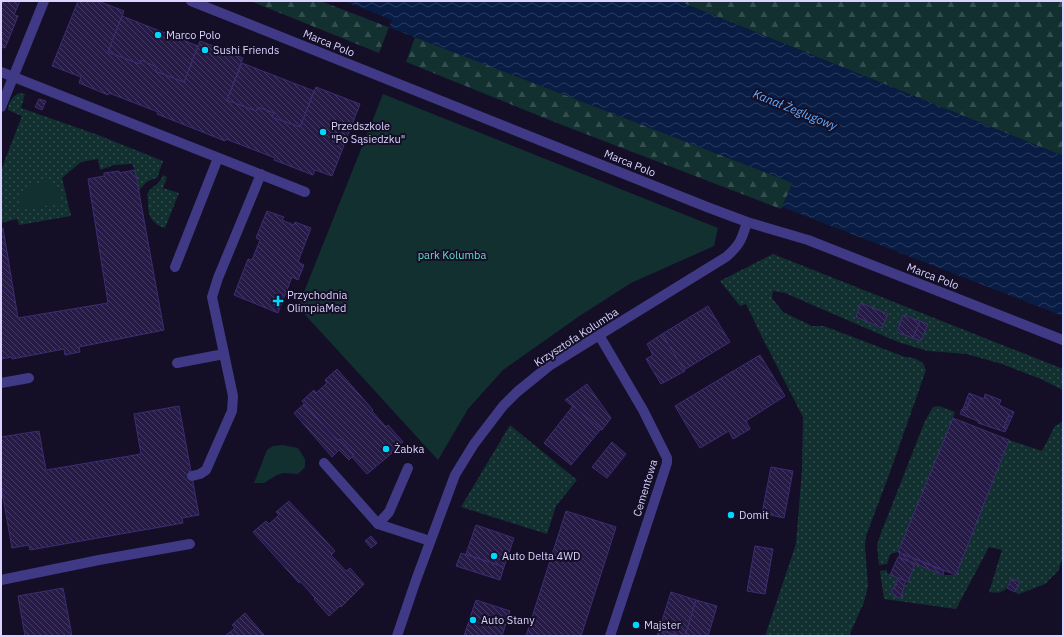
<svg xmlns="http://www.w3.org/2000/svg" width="1064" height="637" font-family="'IBM Plex Sans',sans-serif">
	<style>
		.grass { fill: url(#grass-dots) }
		.forest { fill: url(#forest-firs) }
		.park { fill: #123030 }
		.water { fill: url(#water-waves) }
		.pier { fill: #140f26 }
		.building { fill: url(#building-back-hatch); stroke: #3e2c74 }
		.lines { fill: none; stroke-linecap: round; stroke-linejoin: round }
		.minor { stroke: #403986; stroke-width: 10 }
		.poi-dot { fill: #00d7ff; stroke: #140f26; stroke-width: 1.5 }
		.labels { text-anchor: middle; stroke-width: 4; stroke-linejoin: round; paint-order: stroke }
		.poi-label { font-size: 11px; fill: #dbd4ff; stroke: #140f26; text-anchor: start }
		.street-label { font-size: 11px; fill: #dbd4ff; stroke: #140f26 }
		.park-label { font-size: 11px; fill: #5ee1c8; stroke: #140f26 }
		.water-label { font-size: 12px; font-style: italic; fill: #62adff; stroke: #140f26 }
	</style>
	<defs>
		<pattern id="grass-dots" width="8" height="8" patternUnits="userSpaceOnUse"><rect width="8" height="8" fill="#123030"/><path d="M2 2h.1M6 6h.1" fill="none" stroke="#344d4f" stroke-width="1.8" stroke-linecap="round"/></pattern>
		<pattern id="forest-firs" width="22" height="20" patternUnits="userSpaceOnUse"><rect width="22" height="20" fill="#123030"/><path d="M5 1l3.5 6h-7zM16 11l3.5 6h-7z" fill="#344d4f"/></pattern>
		<pattern id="water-waves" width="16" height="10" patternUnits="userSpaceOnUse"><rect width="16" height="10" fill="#091c44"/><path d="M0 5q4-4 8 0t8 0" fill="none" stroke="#2c3c60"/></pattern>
		<pattern id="building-back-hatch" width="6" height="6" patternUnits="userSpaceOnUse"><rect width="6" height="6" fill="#261b47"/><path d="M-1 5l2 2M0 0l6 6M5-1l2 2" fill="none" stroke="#453b63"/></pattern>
	</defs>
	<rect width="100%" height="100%" fill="#140f26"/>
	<!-- grass -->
	<g class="grass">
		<path d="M19,93L25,94L21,108L98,135L163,161L157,178C148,180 144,183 139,191L135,170L132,164L114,165L100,170L98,159L81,162L62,178L71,216L19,225L17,219L1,223V170L22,116L8,110C8,103 12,97 19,93Z"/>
		<path d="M163,175L167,177L163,188L179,193L165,228C152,225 147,214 148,201C148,199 147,197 147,195C148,190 155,186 158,183C160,181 162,178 163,175Z"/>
		<polygon points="773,254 1063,369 1063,390 1041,379 1002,364 967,354 928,351 898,342 785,293 773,291 772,298 783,312 812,326 824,326 905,357 914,358 923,363 926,370 889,475 866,536 865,546 868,586 864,602 849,636 765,636 796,544 802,470 803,417 762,337 746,304 740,306 720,281"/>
		<polygon points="939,406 955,412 953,418 898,552 890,554 887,564 879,565 877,545 881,533 925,421 933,407"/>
		<path d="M1062,422H1063V558L1058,571L1045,584L1019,594L1015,592L1020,582L1012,579C1006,591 1003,594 989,592L1002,550L989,547L956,609L884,599L880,571L887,570V573L898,578L894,588L891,590L894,595L898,597L908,582L915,564L943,575H956L1009,440L1042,451L1055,426Z"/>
		<polygon points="510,425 577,480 556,506 547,534 461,507"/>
	</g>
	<!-- forest -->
	<g class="forest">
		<polygon points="250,1 321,1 389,27 379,53"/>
		<polygon points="678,1 1063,1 1063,156"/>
		<polygon points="415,37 793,183 781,209 557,123 406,62"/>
	</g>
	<!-- park -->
	<g class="park">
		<polygon points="383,94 718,228 714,246 631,283 578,317 503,370 468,409 438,460 298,307"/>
		<path d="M49,181L58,188L63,203L19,210C17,192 34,182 49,181Z"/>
		<polygon points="283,445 298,448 305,459 305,467 298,474 283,473 277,475 264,483 254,483 267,450 273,446"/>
	</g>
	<!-- water -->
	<polygon class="water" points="321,1 678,1 1063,156 1063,316 782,207 793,183"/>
	<!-- pier -->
	<polygon class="pier" points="321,1 343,1 392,20 389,27"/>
	<!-- building -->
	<g class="building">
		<polygon points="1,1 20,1 14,15 18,16 5,48 1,47"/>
		<polygon points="78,1 98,1 124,11 108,52 140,64 141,60 157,67 155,71 184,82 200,41 243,58 227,100 256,111 258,107 274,113 272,117 300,127 316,87 360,104 332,176 315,170 313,175 274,160 275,158 226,139 225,141 157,114 158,112 109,93 108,95 79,83 81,77 52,66"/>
		<polygon points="122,16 198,46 184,82 155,71 157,67 141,60 140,64 108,52"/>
		<polygon points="242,63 314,91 300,127 272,117 274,113 258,107 256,111 227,100"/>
		<polygon points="39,99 46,101 42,110 35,107"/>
		<polygon points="135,170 164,330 79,347 80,352 65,355 64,349 12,359 12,357 1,359 1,228 3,228 18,318 108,303 88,179 104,176 104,173 119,171 119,173"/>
		<polygon points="267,211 284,217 282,220 294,225 295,222 311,228 298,262 304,265 298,280 292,277 278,313 234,295 248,259 252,260 260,240 256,238"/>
		<polygon points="861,303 888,314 882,328 856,317"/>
		<polygon points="708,306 730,342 684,370 662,334"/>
		<polygon points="903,315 920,321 913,338 897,332"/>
		<polygon points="920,321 928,324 921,341 913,338"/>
		<polygon points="662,334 685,371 661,384 646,359 653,355 647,344"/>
		<polygon points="760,355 785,396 746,421 750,429 733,439 729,431 700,448 675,406"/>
		<polygon points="337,369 373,410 372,411 386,427 388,425 403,442 391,452 392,453 367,474 352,457 354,455 340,439 338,441 302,401 314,390 316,393 327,383 325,380"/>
		<polygon points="587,384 611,418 602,430 565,400"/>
		<polygon points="969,393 984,399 985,394 1001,400 999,405 1014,412 1012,417 1009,415 1004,427 1007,428 1005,432 978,423 978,421 960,414 962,409 966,410 971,399 967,398"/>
		<polygon points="967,398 970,399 966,410 963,409"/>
		<polygon points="304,404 338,441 340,439 354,455 349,460 339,450 332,457 294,413"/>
		<polygon points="179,406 199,515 182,518 183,523 30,550 29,545 12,548 1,486 1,437 39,431 46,470 141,454 134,414"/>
		<polygon points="573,406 601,429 571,465 544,443"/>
		<polygon points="1009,416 1012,417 1007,428 1004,427"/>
		<polygon points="953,418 1009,440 956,575 898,552"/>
		<polygon points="612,442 626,454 607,478 592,467"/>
		<polygon points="771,467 793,471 784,518 762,513"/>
		<polygon points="289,501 335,551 331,555 346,571 350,568 364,584 341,607 340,606 329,616 314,599 315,598 301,582 299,583 253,532 266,521 269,524 279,515 276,512"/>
		<polygon points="566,511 616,527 610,546 581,636 526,636"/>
		<polygon points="476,525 514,538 504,567 466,554"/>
		<polygon points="371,536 377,543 371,548 365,541"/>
		<polygon points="755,546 773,549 765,594 747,591"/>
		<polygon points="461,553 504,567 500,580 456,566"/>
		<polygon points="900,553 944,571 943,575 899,557"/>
		<polygon points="898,557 915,564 908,582 890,575"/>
		<polygon points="898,578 906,581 902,593 903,597 898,598 894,595 891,590 894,588"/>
		<polygon points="1012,579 1020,582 1015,592 1007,588"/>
		<polygon points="63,588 72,636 25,636 18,596"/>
		<polygon points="671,592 696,600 685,636 678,636 659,630"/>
		<polygon points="476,600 510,611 502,636 464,636"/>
		<polygon points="696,600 717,606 708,636 685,636"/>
		<polygon points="245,613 265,636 225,636 235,628 232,625"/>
		<polygon points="659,630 678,636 657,636"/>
	</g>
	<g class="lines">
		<!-- minor -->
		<g class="minor">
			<polyline points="191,1 707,207 747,222 808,240 1063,340"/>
			<polyline points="1,72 305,192"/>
			<polyline points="1,107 44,1"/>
			<polyline points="175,267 218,158"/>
			<polyline points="599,335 643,410 667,458 667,463 610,636"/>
			<polyline points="177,363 224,354"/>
			<polyline points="1,383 29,378"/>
			<polyline points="324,463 378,524 430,541"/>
			<polyline points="192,476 200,474 206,470 232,411 233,396 212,297 218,278 261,174"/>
			<polyline points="378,524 389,512 408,468"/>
			<polyline points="1,580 99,560 190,544"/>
			<path d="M397,636L416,580L455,475L474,444L503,406L517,392L549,366L726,257C740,245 742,239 747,222"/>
		</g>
	</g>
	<!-- markers -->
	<g class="poi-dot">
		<circle cx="158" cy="35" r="4"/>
		<circle cx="205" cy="50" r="4"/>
		<circle cx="323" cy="132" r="4"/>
		<path d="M276 295h4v4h4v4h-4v4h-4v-4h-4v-4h4z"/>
		<circle cx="386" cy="449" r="4"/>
		<circle cx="731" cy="515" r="4"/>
		<circle cx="494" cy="556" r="4"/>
		<circle cx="473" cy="620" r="4"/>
		<circle cx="636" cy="625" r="4"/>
	</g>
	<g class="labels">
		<!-- poi labels -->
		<g class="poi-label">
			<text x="166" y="39">Marco Polo</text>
			<text x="213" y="54">Sushi Friends</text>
			<text x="331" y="130">Przedszkole<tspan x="331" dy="13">"Po Sąsiedzku"</tspan></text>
			<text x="287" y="299">Przychodnia<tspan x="287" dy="13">OlimpiaMed</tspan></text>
			<text x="394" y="453">Żabka</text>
			<text x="739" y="519">Domit</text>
			<text x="502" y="560">Auto Delta 4WD</text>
			<text x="481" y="624">Auto Stany</text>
			<text x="644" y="629">Majster</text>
		</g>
		<!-- street labels -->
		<g class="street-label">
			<text transform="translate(329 43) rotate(22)" y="4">Marca Polo</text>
			<text transform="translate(630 163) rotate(22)" y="4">Marca Polo</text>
			<text transform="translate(933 276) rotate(21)" y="4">Marca Polo</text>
			<text transform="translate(576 337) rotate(-33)" y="4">Krzysztofa Kolumba</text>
			<text transform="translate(645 488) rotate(-73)" y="4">Cementowa</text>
		</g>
		<!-- park labels -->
		<g class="park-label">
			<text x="452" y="259">park Kolumba</text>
		</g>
		<!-- water labels -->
		<g class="water-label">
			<text transform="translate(795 110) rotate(22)" y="4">Kanał Żeglugowy</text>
		</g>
	</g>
	<!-- border -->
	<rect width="1064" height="637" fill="none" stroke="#dbd4ff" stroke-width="4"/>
</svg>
